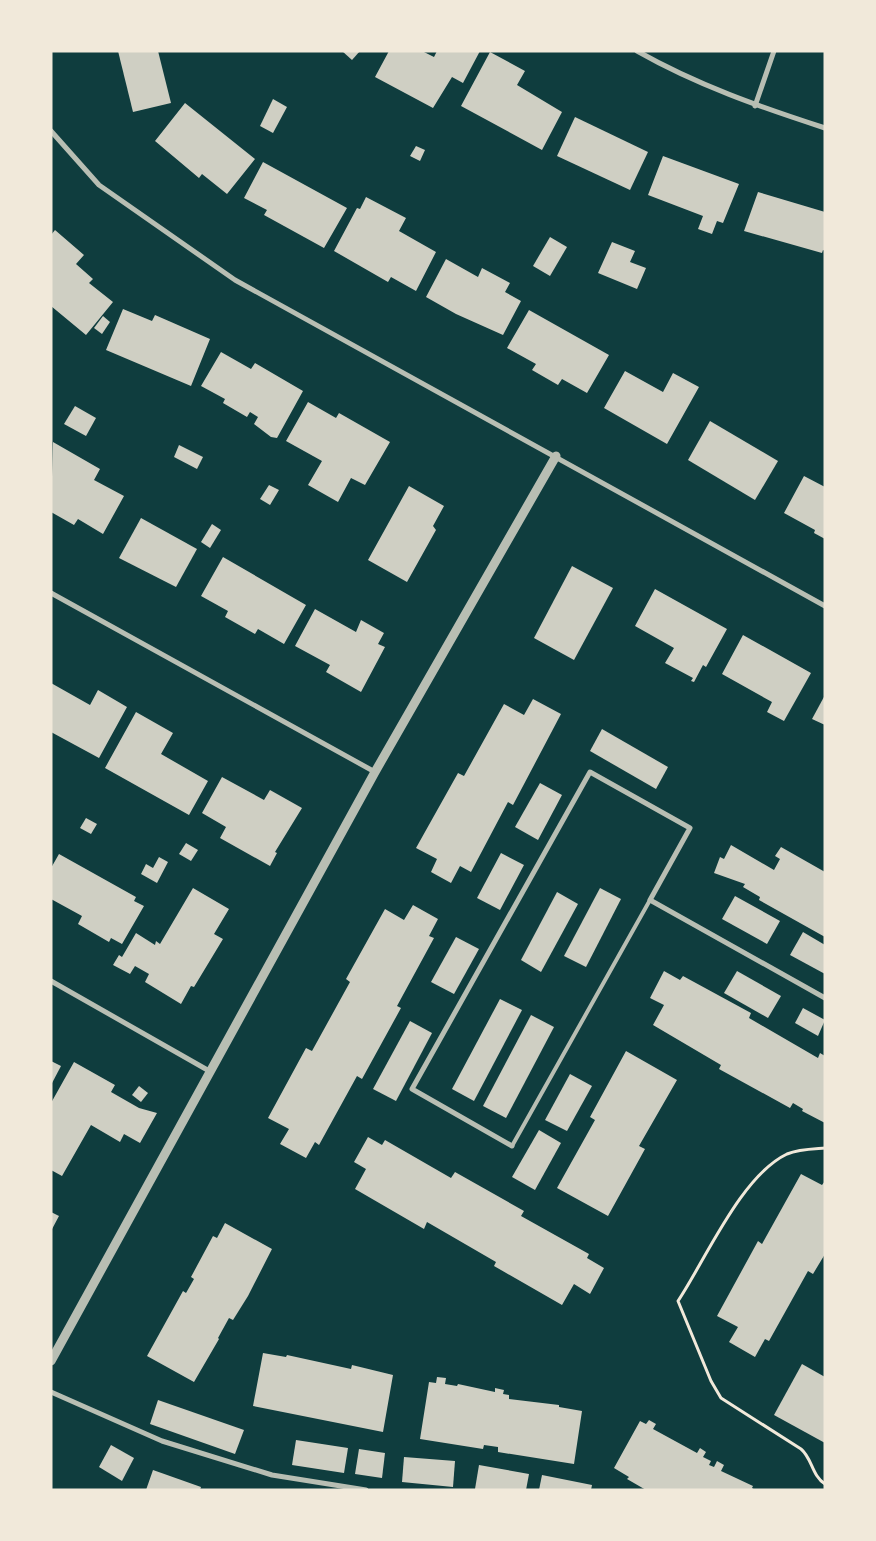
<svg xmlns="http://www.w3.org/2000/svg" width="876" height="1541" font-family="Montserrat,sans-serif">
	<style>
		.building { fill: #cfcfc3 }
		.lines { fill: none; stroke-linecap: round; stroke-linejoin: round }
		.path { stroke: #f1e9da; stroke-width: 3 }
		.service { stroke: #b8beb3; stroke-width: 4 }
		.minor { stroke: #b8beb3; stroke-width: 5 }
		.tertiary { stroke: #b8beb3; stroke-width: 9 }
	</style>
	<rect width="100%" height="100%" fill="#0f3d3e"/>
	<!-- building -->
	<g class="building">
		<polygon points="118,51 158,51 171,103 133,112"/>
		<polygon points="342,51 360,51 352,60"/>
		<polygon points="389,51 422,51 434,57 437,51 480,51 463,83 452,77 433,108 375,77"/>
		<polygon points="490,52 525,71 517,85 562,112 542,150 461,106"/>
		<polygon points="273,99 287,107 273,133 260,126"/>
		<polygon points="185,103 255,159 227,194 202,174 199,178 155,141"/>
		<polygon points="575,117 648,152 630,190 557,156"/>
		<polygon points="416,146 425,150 420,161 410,156"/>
		<polygon points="663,156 739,184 723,223 717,221 712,234 698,229 703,216 648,195"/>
		<polygon points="263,162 347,208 324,248 264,215 267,210 244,198"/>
		<polygon points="758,192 825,212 825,251 823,250 822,253 744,231"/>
		<polygon points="366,197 406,218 399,231 436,252 416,291 391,277 388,282 334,251 357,208 360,209"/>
		<polygon points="55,230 84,255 76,264 93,279 89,283 113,302 86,335 51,306 51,235"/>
		<polygon points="550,237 567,247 550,276 533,266"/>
		<polygon points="612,242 635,251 630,262 646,268 637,289 598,273"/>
		<polygon points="446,259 478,277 482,268 510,283 505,292 521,301 503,335 456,314 426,297"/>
		<polygon points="123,309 152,321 155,315 210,339 191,386 106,350"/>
		<polygon points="529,310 609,355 587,393 562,379 558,385 532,370 536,364 507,348"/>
		<polygon points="103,316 110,322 102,334 94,328"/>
		<polygon points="221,352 251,369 255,363 303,391 277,438 271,437 254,424 258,417 250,412 247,417 223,403 225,399 201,386"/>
		<polygon points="625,371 663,392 673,373 699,387 667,444 604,408"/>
		<polygon points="308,402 336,418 339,413 390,442 365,485 351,478 338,502 308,485 322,461 286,441"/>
		<polygon points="75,406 96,418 86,436 64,424"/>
		<polygon points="710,421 778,461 755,500 688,460"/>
		<polygon points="53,442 100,469 94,480 124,496 103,534 78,519 74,525 51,512"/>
		<polygon points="179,445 203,457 197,469 174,457"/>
		<polygon points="804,476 825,487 825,539 814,533 815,530 784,513"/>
		<polygon points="269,485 279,490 270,505 260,499"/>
		<polygon points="409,486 444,506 433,526 436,530 407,582 368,560"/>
		<polygon points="141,518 197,549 176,587 119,558"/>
		<polygon points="212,524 221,530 210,548 201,542"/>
		<polygon points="223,557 306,605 284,644 258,629 255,634 225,617 228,611 201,596"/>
		<polygon points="572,566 613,588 574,660 534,638"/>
		<polygon points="655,589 727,629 706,667 703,665 694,682 691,681 693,678 665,663 674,648 635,626"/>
		<polygon points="315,609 356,632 361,620 384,633 378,644 385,647 361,692 326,672 330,665 295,646"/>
		<polygon points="743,635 811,673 784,721 767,712 772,702 722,674"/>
		<polygon points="51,683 90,705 98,690 127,707 99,758 51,732"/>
		<polygon points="825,695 825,725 812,719"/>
		<polygon points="533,699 561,714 513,805 508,802 471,872 460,866 451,883 431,872 437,859 416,848 458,773 464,776 504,704 524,715"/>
		<polygon points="136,712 173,733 161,754 208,781 189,815 105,768"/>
		<polygon points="602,729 668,767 656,789 590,751"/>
		<polygon points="222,777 264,800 270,790 302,808 275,852 277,853 270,866 220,838 226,827 202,813"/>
		<polygon points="540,783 562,795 538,840 515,827"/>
		<polygon points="86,818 97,824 91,834 80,828"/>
		<polygon points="186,843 198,850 191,861 179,854"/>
		<polygon points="731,845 774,870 780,859 775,856 781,847 825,872 825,937 759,900 760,897 743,887 745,884 714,873 720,857 724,859"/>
		<polygon points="501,853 524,865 500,910 477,898"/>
		<polygon points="59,854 136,897 134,901 144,906 122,944 111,938 109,942 78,924 82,916 51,899 51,868"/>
		<polygon points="159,857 168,862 157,883 141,874 146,864 153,868"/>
		<polygon points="193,888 229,909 214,934 223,939 194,987 191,986 181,1004 145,982 149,974 135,966 130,974 113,965 119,955 122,957 136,933 155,945 156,941 160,944"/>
		<polygon points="600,888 621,899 586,967 564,956"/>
		<polygon points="557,892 578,904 541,972 521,960"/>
		<polygon points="735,896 780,921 767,944 722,919"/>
		<polygon points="413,905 438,919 429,936 434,938 397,1006 401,1008 362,1079 357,1076 319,1145 315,1142 306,1158 280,1144 289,1129 268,1118 306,1048 312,1051 350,982 346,979 385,909 404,920"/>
		<polygon points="803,932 825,945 825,974 790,955"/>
		<polygon points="456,937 479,949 454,994 431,982"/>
		<polygon points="664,971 680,980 683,976 751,1013 749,1018 818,1058 820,1053 825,1056 825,1123 802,1111 803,1109 793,1103 790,1108 719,1069 721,1065 653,1025 664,1005 650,998"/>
		<polygon points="737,971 781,996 768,1018 724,993"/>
		<polygon points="500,999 522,1010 474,1101 452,1089"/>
		<polygon points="803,1008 825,1020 818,1036 795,1023"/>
		<polygon points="531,1015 554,1027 506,1118 483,1106"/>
		<polygon points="410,1021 432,1033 396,1101 373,1089"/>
		<polygon points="626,1051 677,1080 639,1146 645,1149 608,1216 557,1188 595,1120 590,1117"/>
		<polygon points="51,1061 61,1066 51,1085"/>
		<polygon points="74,1062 115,1085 111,1092 139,1108 157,1113 140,1143 124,1134 120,1142 91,1125 62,1176 51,1170 51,1103"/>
		<polygon points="570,1074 592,1086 567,1131 545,1120"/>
		<polygon points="139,1086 148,1093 141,1102 132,1095"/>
		<polygon points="539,1130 561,1143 535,1190 512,1177"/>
		<polygon points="368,1137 382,1145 385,1140 451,1178 455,1172 524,1211 521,1216 589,1254 587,1258 604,1268 590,1294 574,1284 562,1305 494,1266 496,1262 427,1222 424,1229 355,1189 366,1169 354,1162"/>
		<polygon points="801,1174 822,1185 825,1181 825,1254 813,1274 808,1271 769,1341 765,1339 755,1357 729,1342 738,1327 717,1316 758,1241 762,1244"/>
		<polygon points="51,1212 59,1216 51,1231"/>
		<polygon points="225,1223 272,1249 248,1296 233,1320 229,1318 218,1338 219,1339 194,1382 147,1356 183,1291 186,1293 194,1279 191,1277 213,1236 217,1238"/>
		<polygon points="263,1353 286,1357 287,1355 351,1369 352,1365 393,1375 383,1432 253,1406"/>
		<polygon points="802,1364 825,1377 825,1443 774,1415"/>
		<polygon points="437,1377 446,1378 445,1384 457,1386 458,1384 495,1392 495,1388 504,1390 503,1394 509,1395 509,1399 559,1405 559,1407 582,1411 574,1464 498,1452 498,1447 484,1445 483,1449 420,1439 429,1382 436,1383"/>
		<polygon points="158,1400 244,1430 235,1454 150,1424"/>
		<polygon points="649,1420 656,1424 653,1429 697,1453 700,1448 706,1452 703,1457 711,1461 709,1465 714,1467 717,1461 724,1465 721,1471 753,1486 752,1488 755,1490 646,1490 627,1479 629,1477 614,1468 640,1421 646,1424"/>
		<polygon points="296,1440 348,1448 344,1473 292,1465"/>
		<polygon points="111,1445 134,1458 122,1481 99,1467"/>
		<polygon points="359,1449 385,1453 382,1478 355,1474"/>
		<polygon points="404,1457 455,1461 453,1487 402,1482"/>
		<polygon points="479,1465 529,1474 526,1490 475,1489"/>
		<polygon points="153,1470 201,1487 200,1490 146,1490"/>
		<polygon points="542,1475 592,1485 591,1490 539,1490"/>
	</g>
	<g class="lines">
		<!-- path -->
		<path class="path" d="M825,1148C812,1149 799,1149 787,1154C741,1176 706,1259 678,1301L711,1381L721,1398L801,1449C812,1458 812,1476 825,1484"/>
		<!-- service -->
		<polyline class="service" points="512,1146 650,900"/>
		<!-- minor -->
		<g class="minor">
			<path d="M637,51C697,85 760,107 825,128"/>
			<polyline points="755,106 774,51"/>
			<polyline points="51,131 99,185 235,280 825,606"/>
			<polyline points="51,593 375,772"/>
			<polyline points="51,981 211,1072"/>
			<polyline points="512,1146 412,1089 590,772 690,828 650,900 825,998"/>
			<polyline points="51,1392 162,1441 272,1475 366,1490"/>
		</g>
		<!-- tertiary -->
		<polyline class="tertiary" points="51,1361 375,772 556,456"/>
	</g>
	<!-- border -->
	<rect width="876" height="1541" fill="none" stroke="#f1e9da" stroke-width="105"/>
</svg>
